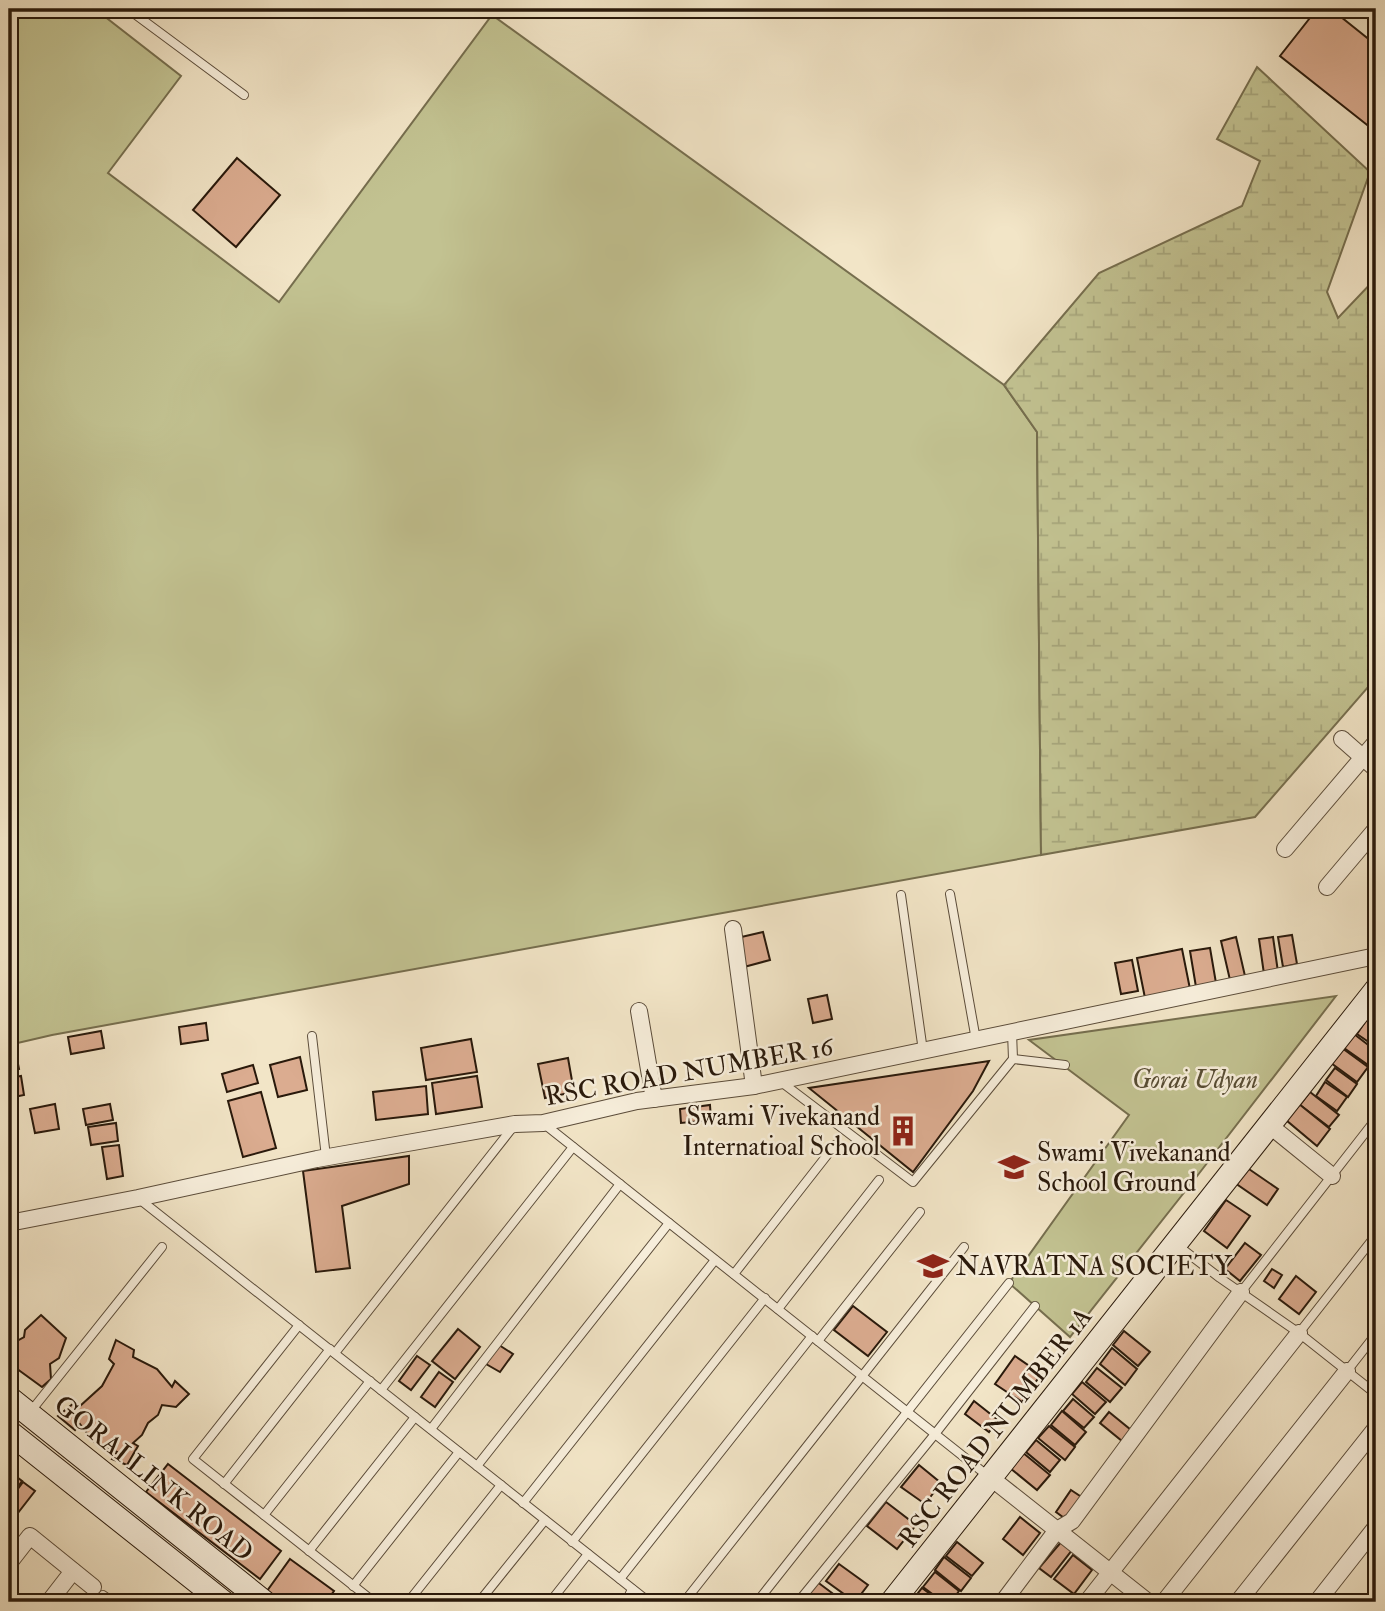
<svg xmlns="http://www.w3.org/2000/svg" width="1385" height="1611" font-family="'IM FELL Double Pica',serif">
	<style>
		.green { fill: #c2c291; stroke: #766e4e; stroke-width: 2 }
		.wetland { fill: url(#wetland-marsh); stroke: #766e4e; stroke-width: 2 }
		.building { fill: #dbac90; stroke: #29190b; stroke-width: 2 }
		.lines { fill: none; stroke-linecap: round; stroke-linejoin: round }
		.lane-casing { stroke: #5b4c3a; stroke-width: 10 }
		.street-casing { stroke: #5b4c3a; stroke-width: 18 }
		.secondary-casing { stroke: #29190b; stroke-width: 25 }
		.lane { stroke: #f7eedb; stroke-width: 8 }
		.street { stroke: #f7eedb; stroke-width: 16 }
		.secondary { stroke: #f7eedb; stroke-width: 23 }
		.labels { text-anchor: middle; stroke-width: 5; stroke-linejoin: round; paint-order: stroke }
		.street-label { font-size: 26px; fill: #29190b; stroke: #f7eedb }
		.park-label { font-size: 26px; font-style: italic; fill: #574c33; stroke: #f7eedb }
		.poi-label { font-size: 26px; fill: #29190b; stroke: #f7eedb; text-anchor: start }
	</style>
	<defs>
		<pattern id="wetland-marsh" width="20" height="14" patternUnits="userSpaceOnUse" patternTransform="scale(1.75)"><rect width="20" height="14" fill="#c2c291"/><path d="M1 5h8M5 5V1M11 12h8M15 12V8" fill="none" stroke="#a7a67c"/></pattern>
	</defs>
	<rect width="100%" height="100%" fill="#f2e5c7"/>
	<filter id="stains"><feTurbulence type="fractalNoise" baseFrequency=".00286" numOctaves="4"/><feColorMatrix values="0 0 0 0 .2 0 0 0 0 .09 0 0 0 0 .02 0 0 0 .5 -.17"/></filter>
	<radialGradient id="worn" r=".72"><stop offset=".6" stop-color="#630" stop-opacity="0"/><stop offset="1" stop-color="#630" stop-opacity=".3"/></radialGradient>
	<!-- green -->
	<g class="green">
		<polygon points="9,9 95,9 181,76 108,173 279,302 492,15 1004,385 1037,432 1041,855 52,1035 9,1045"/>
		<polygon points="1336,996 1194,1180 1070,1337 1009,1283 1129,1115 1029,1040"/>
	</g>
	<!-- wetland -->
	<polygon class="wetland" points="1257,67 1370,172 1327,292 1338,318 1376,278 1376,678 1255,817 1041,855 1037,432 1004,385 1099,273 1242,206 1260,161 1217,139"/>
	<!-- building -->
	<g class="building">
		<polygon points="1317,9 1331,9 1376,45 1376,132 1280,56"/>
		<polygon points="237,158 280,195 236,247 193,210"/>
		<polygon points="763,932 770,960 744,967 737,938"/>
		<polygon points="1292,935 1297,964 1283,967 1278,937"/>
		<polygon points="1236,937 1245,976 1230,980 1221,941"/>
		<polygon points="1273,937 1278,972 1264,974 1259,939"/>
		<polygon points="1210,948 1216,983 1196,987 1190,951"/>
		<polygon points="1182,949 1190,989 1145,998 1137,958"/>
		<polygon points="1132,960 1138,991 1121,994 1115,963"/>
		<polygon points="827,995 832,1019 813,1023 808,999"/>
		<polygon points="1369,1016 1376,1021 1376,1047 1357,1034"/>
		<polygon points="206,1023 208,1040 181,1044 179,1027"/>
		<polygon points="101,1031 104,1048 71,1054 68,1037"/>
		<polygon points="1354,1034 1376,1051 1376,1060 1371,1067 1344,1048"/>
		<polygon points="471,1039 477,1072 426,1080 421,1048"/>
		<polygon points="1342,1048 1368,1067 1357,1082 1331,1063"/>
		<polygon points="300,1057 307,1090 278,1097 270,1065"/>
		<polygon points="568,1058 574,1092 545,1098 538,1064"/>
		<polygon points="17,1059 19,1069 9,1071 9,1061"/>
		<polygon points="989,1061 973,1091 913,1172 809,1088"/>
		<polygon points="253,1065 258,1083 227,1092 222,1074"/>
		<polygon points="1335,1068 1357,1084 1348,1097 1326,1080"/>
		<polygon points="21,1076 24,1095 9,1098 9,1078"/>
		<polygon points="477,1076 482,1107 436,1114 432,1083"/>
		<polygon points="1325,1082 1347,1097 1337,1111 1316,1096"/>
		<polygon points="426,1086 428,1114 376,1120 373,1092"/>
		<polygon points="261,1092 276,1148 243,1157 228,1101"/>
		<polygon points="1310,1092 1339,1115 1329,1127 1300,1105"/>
		<polygon points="55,1104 59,1129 35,1133 30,1109"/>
		<polygon points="110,1104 113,1120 86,1125 83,1109"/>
		<polygon points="1299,1104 1330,1129 1317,1146 1286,1120"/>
		<polygon points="710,1105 711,1120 681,1123 680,1109"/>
		<polygon points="116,1123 118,1141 91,1145 88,1127"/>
		<polygon points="119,1145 123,1176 107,1179 102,1147"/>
		<polygon points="409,1156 409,1184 342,1206 350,1268 316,1272 303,1171"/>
		<polygon points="1246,1167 1278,1189 1267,1205 1235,1183"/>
		<polygon points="1226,1200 1250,1216 1227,1248 1204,1231"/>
		<polygon points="1245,1243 1261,1255 1240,1281 1225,1269"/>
		<polygon points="1272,1269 1282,1275 1274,1288 1264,1281"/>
		<polygon points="1296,1276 1316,1292 1299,1314 1279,1299"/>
		<polygon points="853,1306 887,1332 868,1356 834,1330"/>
		<polygon points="41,1315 66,1338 59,1358 50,1364 51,1379 42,1387 9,1363 9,1349 17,1341 24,1337 25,1330"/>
		<polygon points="458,1329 480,1347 455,1379 432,1361"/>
		<polygon points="1124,1331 1150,1352 1138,1366 1113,1345"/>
		<polygon points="116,1340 134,1350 133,1357 157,1369 172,1387 175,1381 189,1394 176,1407 162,1405 158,1415 148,1423 142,1435 133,1443 138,1446 127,1465 112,1459 117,1452 94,1442 80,1424 75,1430 58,1416 74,1403 80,1406 102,1386 114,1364 109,1359"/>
		<polygon points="499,1345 513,1354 500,1372 486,1364"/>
		<polygon points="1112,1348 1137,1369 1125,1385 1100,1364"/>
		<polygon points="417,1356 430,1365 411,1390 399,1381"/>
		<polygon points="1015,1356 1041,1374 1022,1402 995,1384"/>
		<polygon points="1097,1368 1122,1388 1110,1402 1086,1382"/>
		<polygon points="439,1372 453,1382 435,1407 421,1397"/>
		<polygon points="1082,1382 1106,1402 1095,1414 1072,1394"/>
		<polygon points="1073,1399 1094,1417 1084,1428 1063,1411"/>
		<polygon points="974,1401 998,1420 989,1432 965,1414"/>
		<polygon points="1062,1411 1086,1432 1075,1445 1051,1425"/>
		<polygon points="1109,1412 1131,1430 1122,1441 1100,1423"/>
		<polygon points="1049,1426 1075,1447 1065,1460 1038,1438"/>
		<polygon points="1036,1440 1060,1460 1050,1472 1026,1452"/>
		<polygon points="1022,1452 1050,1475 1037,1490 1010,1468"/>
		<polygon points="168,1464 281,1551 260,1579 146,1492"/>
		<polygon points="919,1465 941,1483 925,1504 901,1487"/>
		<polygon points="9,1471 22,1481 9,1499"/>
		<polygon points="23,1482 35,1491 14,1518 9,1513 9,1501"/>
		<polygon points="1071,1490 1083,1498 1067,1520 1056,1512"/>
		<polygon points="886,1502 916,1525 897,1549 867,1526"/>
		<polygon points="1020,1517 1040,1533 1023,1555 1003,1539"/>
		<polygon points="1062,1541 1072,1550 1051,1577 1039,1568"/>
		<polygon points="957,1542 983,1563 972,1576 946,1556"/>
		<polygon points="1073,1555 1092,1570 1074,1594 1054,1579"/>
		<polygon points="944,1557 971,1578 961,1591 935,1570"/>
		<polygon points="290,1559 334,1591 326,1602 282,1602 267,1591"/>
		<polygon points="839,1564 868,1585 855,1602 826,1581"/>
		<polygon points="935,1572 959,1591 951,1602 943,1602 923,1587"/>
		<polygon points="816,1581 844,1602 800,1602"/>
		<polygon points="922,1588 941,1602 911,1602"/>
	</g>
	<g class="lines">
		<!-- lane casing -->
		<g class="lane-casing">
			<g id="lane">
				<polyline points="128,9 244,95"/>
				<polyline points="950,894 976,1040"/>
				<polyline points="901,895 923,1051"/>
				<polyline points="312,1036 326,1157"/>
				<polyline points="1013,1059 1065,1065"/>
				<polyline points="780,1081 913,1182 1013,1059 1012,1032"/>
				<polyline points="543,1123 988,1476"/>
				<polyline points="138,1198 649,1602"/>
				<polyline points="1177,1245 1220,1278 1299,1333 1376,1394"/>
				<polyline points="734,1274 835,1145"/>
				<polyline points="1241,1292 1376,1119"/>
				<polyline points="778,1309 879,1180"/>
				<polyline points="299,1325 193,1459 374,1602"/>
				<polyline points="1299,1333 1376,1235"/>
				<polyline points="818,1341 920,1212"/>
				<polyline points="335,1353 513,1127"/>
				<polyline points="1347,1371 1376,1334"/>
				<polyline points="381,1390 573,1147"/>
				<polyline points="31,1411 162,1247"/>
				<polyline points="431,1429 620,1184"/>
				<polyline points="477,1466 669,1223"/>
				<polyline points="224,1484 330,1349"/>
				<polyline points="523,1503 715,1260"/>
				<polyline points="264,1515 370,1381"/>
				<polyline points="572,1542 765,1298"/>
				<polyline points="309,1551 415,1417"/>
				<polyline points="620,1579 812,1336"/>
				<polyline points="353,1586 459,1452"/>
				<polyline points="103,1595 113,1602"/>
				<polyline points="408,1602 501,1485"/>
				<polyline points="479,1602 545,1520"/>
				<polyline points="550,1602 588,1554"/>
				<polyline points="626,1602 632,1589"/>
				<polyline points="684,1602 964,1247"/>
				<polyline points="757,1602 1009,1283"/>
				<polyline points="798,1602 935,1434 1035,1306"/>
			</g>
		</g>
		<!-- street casing -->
		<g class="street-casing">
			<g id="street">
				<polyline points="1342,739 1376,769"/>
				<polyline points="1285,849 1376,742"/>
				<polyline points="1327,887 1376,829"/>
				<polyline points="733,929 754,1086"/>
				<polyline points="639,1011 654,1099"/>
				<polyline points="1269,1125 1332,1176"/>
				<polyline points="9,1223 138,1198 317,1159 515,1124 543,1123 637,1101 754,1086 1376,956"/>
				<polyline points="991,1478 1148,1602"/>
				<polyline points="9,1563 30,1536 93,1587"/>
				<polyline points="49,1602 73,1571"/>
				<polyline points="1003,1602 1057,1530 1072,1521 1241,1292"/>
				<polyline points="1087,1602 1299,1333"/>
				<polyline points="1164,1602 1347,1371"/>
				<polyline points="1238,1602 1376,1428"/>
				<polyline points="1317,1602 1376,1527"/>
			</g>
		</g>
		<!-- secondary casing -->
		<g class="secondary-casing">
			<g id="secondary">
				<polyline points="9,1398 264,1602"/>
				<polyline points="9,1432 223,1602"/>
				<polyline points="892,1602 1376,990"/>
			</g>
		</g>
		<!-- lane -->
		<use href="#lane" class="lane"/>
		<!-- street -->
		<use href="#street" class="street"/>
		<!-- secondary -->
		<use href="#secondary" class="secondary"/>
	</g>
	<!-- icons -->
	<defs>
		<g id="building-bare" transform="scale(2.415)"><path d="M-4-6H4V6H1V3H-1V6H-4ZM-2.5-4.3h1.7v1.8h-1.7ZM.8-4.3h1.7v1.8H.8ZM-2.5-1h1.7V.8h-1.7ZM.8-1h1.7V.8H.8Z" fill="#8f2418" stroke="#f7eedb" stroke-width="2.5" paint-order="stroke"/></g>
		<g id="school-bare" transform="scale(2.415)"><path d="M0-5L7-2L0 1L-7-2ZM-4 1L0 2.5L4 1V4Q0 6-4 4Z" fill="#8f2418" stroke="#f7eedb" stroke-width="2.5" paint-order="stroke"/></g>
	</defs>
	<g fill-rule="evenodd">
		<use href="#building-bare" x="903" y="1131"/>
		<use href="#school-bare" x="1014" y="1167"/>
		<use href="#school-bare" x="933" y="1266"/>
	</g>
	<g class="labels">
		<!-- street labels -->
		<g class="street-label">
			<text transform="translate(689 1071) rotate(-10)" y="9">RSC ROAD NUMBER 16</text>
			<text transform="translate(995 1427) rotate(-52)" y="9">RSC ROAD NUMBER 1A</text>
			<text transform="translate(154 1478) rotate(39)" y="9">GORAI LINK ROAD</text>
		</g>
		<!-- park labels -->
		<g class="park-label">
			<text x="1195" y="1088">Gorai Udyan</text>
		</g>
		<!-- poi labels -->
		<g class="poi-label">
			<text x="880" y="1125" text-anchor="end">Swami Vivekanand<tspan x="880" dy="30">Internatioal School</tspan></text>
			<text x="1037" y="1161">Swami Vivekanand<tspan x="1037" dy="30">School Ground</tspan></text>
			<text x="956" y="1275">NAVRATNA SOCIETY</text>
		</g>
	</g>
	<!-- margin -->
	<rect width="1385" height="1611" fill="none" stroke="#f2e5c7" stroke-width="35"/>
	<rect x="10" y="10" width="1364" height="1590" fill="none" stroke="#29190b" stroke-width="3.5"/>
	<rect x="18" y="18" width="1350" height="1576" fill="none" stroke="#29190b" stroke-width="2"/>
	<rect width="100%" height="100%" filter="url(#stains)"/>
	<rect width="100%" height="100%" fill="url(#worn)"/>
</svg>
